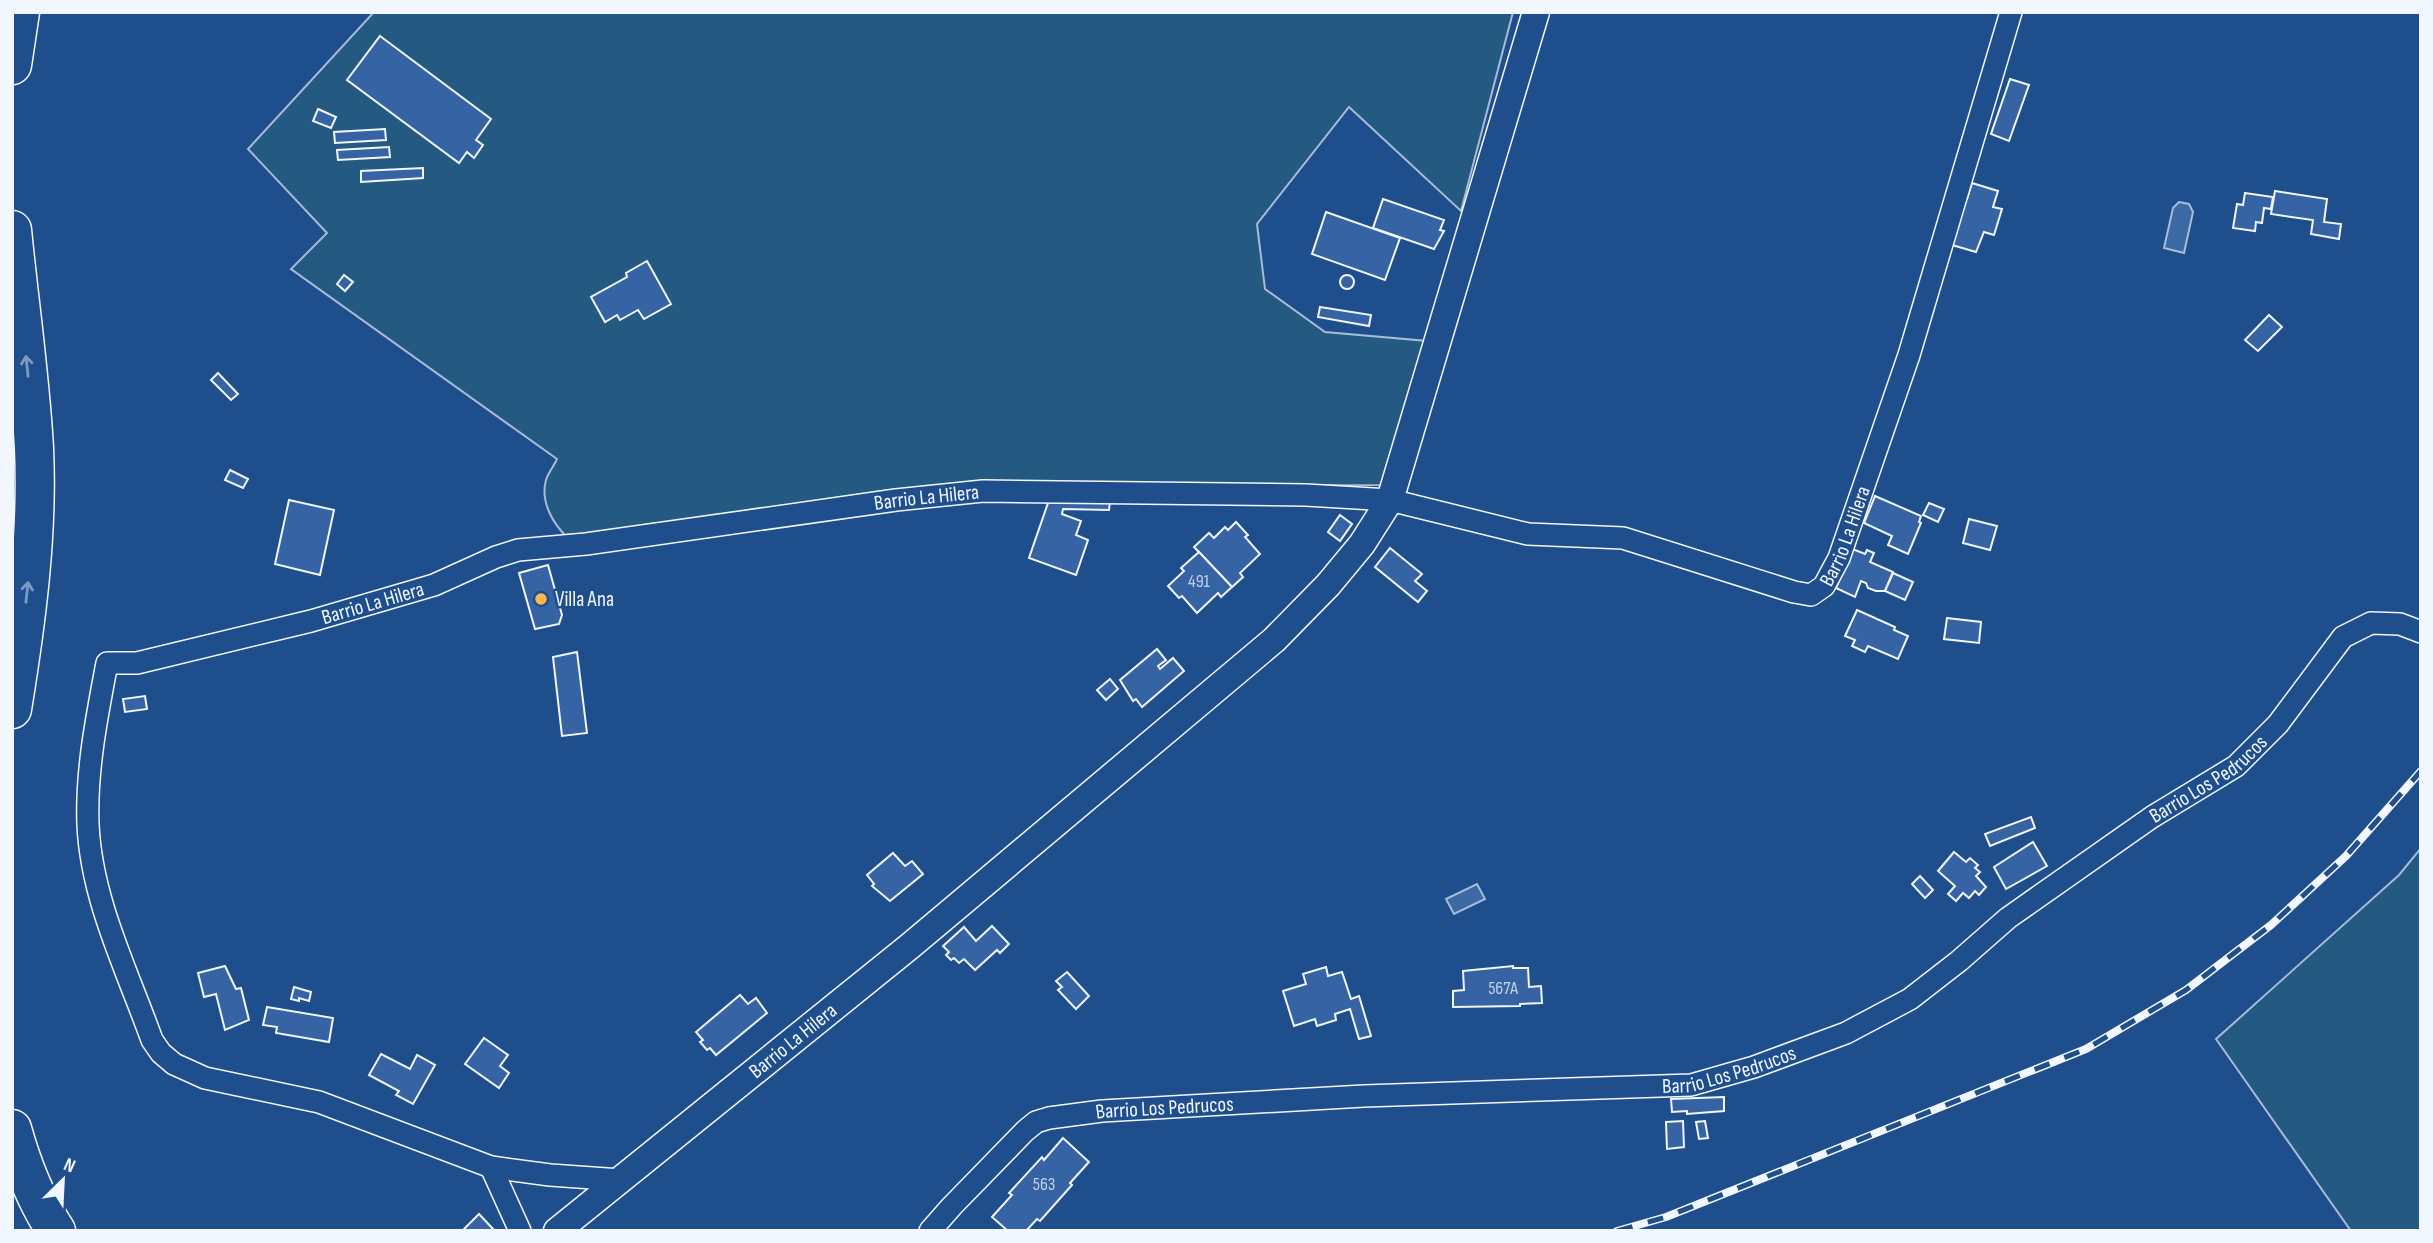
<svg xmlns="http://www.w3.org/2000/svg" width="2433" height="1243" font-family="'Sofia Sans Condensed',sans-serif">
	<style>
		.green { fill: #245a82; stroke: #a8bbd7; stroke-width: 2 }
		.water { fill: #3b69a3; stroke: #a8bbd7; stroke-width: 2 }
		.building { fill: #3563a3; stroke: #f2f6ff; stroke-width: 2 }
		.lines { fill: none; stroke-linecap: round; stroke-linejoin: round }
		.minor-casing { stroke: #f2f6ff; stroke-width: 24 }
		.tertiary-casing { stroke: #f2f6ff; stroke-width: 29 }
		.motorway-casing { stroke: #f2f6ff; stroke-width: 41 }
		.minor { stroke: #1f4e8c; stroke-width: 21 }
		.tertiary { stroke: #1f4e8c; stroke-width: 26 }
		.motorway { stroke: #1f4e8c; stroke-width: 38 }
		.rail-casing { stroke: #f2f6ff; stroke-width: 8 }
		.rail { stroke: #1f4e8c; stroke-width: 5; stroke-dasharray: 16; stroke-linecap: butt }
		.oneway { stroke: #7e9ac0 }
		.poi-dot { fill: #ffb74d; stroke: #1f4e8c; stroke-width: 2.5 }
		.labels { text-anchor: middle; stroke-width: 5; stroke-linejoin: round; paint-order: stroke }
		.number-label { font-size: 18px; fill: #c3d1e8 }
		.street-label { font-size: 21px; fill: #f2f6ff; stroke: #1f4e8c }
		.poi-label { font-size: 21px; fill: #f2f6ff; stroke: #1f4e8c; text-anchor: start }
	</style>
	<rect width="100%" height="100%" fill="#1f4e8c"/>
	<!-- green -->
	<g class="green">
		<path d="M374,12H1513L1461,211L1349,107L1257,224L1265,289L1325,332L1427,341L1384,485L994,486L568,538C553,524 540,502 546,480C548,473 554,466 557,459L291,269L327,233L248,149Z"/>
		<polygon points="2421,848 2421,1231 2351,1231 2216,1039 2399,875"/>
	</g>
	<!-- water -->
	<g class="water">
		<polygon points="2179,202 2189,204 2193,212 2184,253 2164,248 2173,208"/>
		<polygon points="1477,884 1485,899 1454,914 1446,899"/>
	</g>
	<!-- building -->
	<g class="building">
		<polygon points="380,36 491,119 476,140 483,145 474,158 467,152 459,163 347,80"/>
		<polygon points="2010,79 2029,85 2009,141 1991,134"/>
		<polygon points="318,109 336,117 331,128 313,121"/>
		<polygon points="385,129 386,140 335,143 334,132"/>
		<polygon points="389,147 390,157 338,160 337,150"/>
		<polygon points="423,168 423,178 361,182 361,171"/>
		<polygon points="1972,183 1998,191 1993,207 2002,209 1994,235 1984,232 1976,252 1952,245 1964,198 1967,199"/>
		<polygon points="2275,191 2327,199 2324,222 2341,224 2339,239 2311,234 2313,220 2271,214"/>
		<polygon points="2245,193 2273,197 2271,209 2264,208 2262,223 2256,222 2255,231 2233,228 2237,204 2243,205"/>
		<polygon points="1383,199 1444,220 1440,230 1444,231 1434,249 1373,228"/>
		<polygon points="1326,212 1400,238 1385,280 1312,254"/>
		<polygon points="647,261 671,304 644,319 638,310 620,320 617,315 605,322 591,297 627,277 626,273"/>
		<polygon points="344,275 353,282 345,291 337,284"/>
		<circle cx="1347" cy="282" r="7"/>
		<polygon points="1320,307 1371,315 1369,326 1318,317"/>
		<polygon points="2269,315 2282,327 2258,351 2245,340"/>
		<polygon points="218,373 238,394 231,400 211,380"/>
		<polygon points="230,470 248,479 243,488 225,480"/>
		<polygon points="1875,496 1921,516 1919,522 1921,523 1908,554 1888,545 1892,536 1864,523"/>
		<polygon points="289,500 334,510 320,575 275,564"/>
		<polygon points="1049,500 1110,501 1109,510 1063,509 1062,514 1081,521 1076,535 1088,540 1076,575 1029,558"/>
		<polygon points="1929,503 1944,509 1938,522 1923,515"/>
		<polygon points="1340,515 1352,524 1340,541 1328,532"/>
		<polygon points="1969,519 1997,526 1990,550 1963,543"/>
		<polygon points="1236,522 1248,535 1245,537 1260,554 1240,573 1243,577 1232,587 1194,547 1209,533 1214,538 1225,527 1228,530"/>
		<polygon points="1390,548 1422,574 1415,581 1427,591 1418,602 1375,567"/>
		<polygon points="1850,548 1865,554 1867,550 1874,553 1870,562 1893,572 1885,591 1876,591 1868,588 1866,583 1861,581 1855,597 1836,588 1850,555"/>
		<polygon points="1199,552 1232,587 1221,597 1218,593 1197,613 1182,596 1179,598 1168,586 1184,571 1181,568"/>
		<polygon points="548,565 562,615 559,624 535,629 519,573"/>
		<polygon points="1893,573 1913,582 1905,600 1885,591"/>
		<polygon points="1857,610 1895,627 1894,630 1908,636 1898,659 1868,646 1865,652 1852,646 1855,640 1845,636"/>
		<polygon points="1947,618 1981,622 1979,643 1944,639"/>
		<polygon points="1157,649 1166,660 1158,666 1160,669 1173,658 1184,671 1142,707 1136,699 1133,701 1120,680"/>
		<polygon points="577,652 587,733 562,736 553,657"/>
		<polygon points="1110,679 1118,689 1106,700 1097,690"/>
		<polygon points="145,696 147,709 125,712 123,699"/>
		<polygon points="2031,817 2035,828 1990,846 1985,834"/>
		<polygon points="2033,842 2047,866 2006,889 1994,867"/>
		<polygon points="1954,852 1966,862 1970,858 1978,865 1975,868 1980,872 1976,876 1986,887 1979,895 1975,891 1969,898 1963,893 1956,901 1948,894 1955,886 1938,871"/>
		<polygon points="893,853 905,866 912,861 923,874 890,901 872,886 874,884 867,875"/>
		<polygon points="1920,876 1933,890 1925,898 1912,884"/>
		<polygon points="992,926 1009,944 1000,953 997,950 975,970 964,959 959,963 954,958 951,960 946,955 949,952 943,946 964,927 976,941"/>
		<polygon points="225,966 236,989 241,988 249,1020 225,1030 216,994 204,997 198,973"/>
		<polygon points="1513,966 1513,968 1528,968 1529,987 1541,986 1542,1003 1520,1004 1520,1006 1453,1007 1453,991 1464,990 1463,971"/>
		<polygon points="1326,967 1328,976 1342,972 1351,999 1359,996 1371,1036 1359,1039 1350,1009 1335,1014 1336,1020 1317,1026 1315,1019 1294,1026 1283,991 1306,984 1303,974"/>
		<polygon points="1067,972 1089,996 1076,1009 1058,990 1062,987 1056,981"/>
		<polygon points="294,987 311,992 309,1001 299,998 299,1001 291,999"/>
		<polygon points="740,995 748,1004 756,998 767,1013 716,1055 710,1048 707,1050 700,1042 703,1040 696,1032"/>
		<polygon points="267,1007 333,1018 329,1042 276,1033 277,1027 263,1025"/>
		<polygon points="484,1038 508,1055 500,1066 509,1073 499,1088 465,1064"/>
		<polygon points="381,1054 410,1069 417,1055 435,1065 413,1104 396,1095 399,1091 369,1075"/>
		<polygon points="1724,1097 1724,1111 1687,1114 1687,1111 1672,1112 1671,1099"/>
		<polygon points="1683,1121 1684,1147 1667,1149 1666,1122"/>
		<polygon points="1705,1121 1708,1138 1699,1139 1696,1122"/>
		<polygon points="1063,1138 1089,1162 1070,1183 1072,1185 1040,1221 1037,1219 1026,1231 1008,1231 992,1217 1012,1195 1009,1193 1042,1157 1044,1160"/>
		<polygon points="479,1214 495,1231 462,1231"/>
	</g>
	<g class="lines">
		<!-- minor casing -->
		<g class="minor-casing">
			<g id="minor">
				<polyline points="491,1167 520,1231"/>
				<path id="s1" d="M621,1180L550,1175L491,1167L319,1102L205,1078L174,1064L161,1053L152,1040C127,970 91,899 88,824C86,770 97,716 107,663H137L311,621L434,585L496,557L518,550L586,544L896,500L983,491L1306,495L1390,500L1528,534L1623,538L1794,592L1811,595L1824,586L1839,558L1909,355L2011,12"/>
				<path id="s2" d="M930,1231L952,1206L1025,1131L1036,1122L1049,1118L1102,1111L1364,1096L1691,1085L1754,1067L1846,1033L1910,999L1959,961L2008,918L2152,817L2236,766L2278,724L2343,637L2371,623L2400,624L2421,632"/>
			</g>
		</g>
		<!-- tertiary casing -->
		<g class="tertiary-casing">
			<g id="tertiary">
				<path id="s3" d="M557,1231L910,946L1274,640L1328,585L1362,544L1390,500L1536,12"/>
			</g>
		</g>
		<!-- motorway casing -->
		<g class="motorway-casing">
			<g id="motorway">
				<polyline points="12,65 20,12"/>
				<path d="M12,230C19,302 30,375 34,448C38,535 26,623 12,709"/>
				<path d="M12,1129C22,1165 35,1199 56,1231"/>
			</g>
		</g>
		<!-- minor -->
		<use href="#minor" class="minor"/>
		<!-- tertiary -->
		<use href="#tertiary" class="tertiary"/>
		<!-- motorway -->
		<use href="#motorway" class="motorway"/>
		<!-- rail casing -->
		<g class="rail-casing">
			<polyline id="rail" points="1617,1231 1666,1217 2086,1049 2186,990 2271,925 2346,856 2421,771"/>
		</g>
		<!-- rail -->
		<use href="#rail" class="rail"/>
	</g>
	<!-- one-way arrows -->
	<defs><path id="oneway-shaft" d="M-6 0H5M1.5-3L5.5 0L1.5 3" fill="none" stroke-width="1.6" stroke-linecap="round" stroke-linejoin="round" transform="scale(1.75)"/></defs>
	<g class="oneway">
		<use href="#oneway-shaft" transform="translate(27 366) rotate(-96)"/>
		<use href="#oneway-shaft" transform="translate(27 592) rotate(-84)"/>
	</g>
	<!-- markers -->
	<circle class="poi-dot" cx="541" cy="599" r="7"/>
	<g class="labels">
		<!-- number labels -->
		<g class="number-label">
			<text x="1199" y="587">491</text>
			<text x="1503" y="994">567A</text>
			<text x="1044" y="1190">563</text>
		</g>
		<!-- street labels -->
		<g class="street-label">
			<text dy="7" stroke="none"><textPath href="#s1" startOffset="1727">Barrio La Hilera</textPath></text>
			<text dy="7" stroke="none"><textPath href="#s1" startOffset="2695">Barrio La Hilera</textPath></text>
			<text dy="7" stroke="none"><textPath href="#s1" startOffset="1160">Barrio La Hilera</textPath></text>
			<text dy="7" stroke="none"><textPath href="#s2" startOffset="1416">Barrio Los Pedrucos</textPath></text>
			<text dy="7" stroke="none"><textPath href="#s3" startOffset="303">Barrio La Hilera</textPath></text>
			<text dy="7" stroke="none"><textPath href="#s2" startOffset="849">Barrio Los Pedrucos</textPath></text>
			<text dy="7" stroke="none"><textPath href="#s2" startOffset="282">Barrio Los Pedrucos</textPath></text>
		</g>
		<!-- poi labels -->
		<g class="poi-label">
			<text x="555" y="606">Villa Ana</text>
		</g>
	</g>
	<!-- border -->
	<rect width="2433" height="1243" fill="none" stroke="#f2f6ff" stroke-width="28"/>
	<!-- north arrow -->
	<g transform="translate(63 1180) rotate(24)" stroke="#1f4e8c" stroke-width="5" paint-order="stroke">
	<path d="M0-5L12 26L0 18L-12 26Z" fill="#f2f6ff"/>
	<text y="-10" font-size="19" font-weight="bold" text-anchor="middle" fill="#f2f6ff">N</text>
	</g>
</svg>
